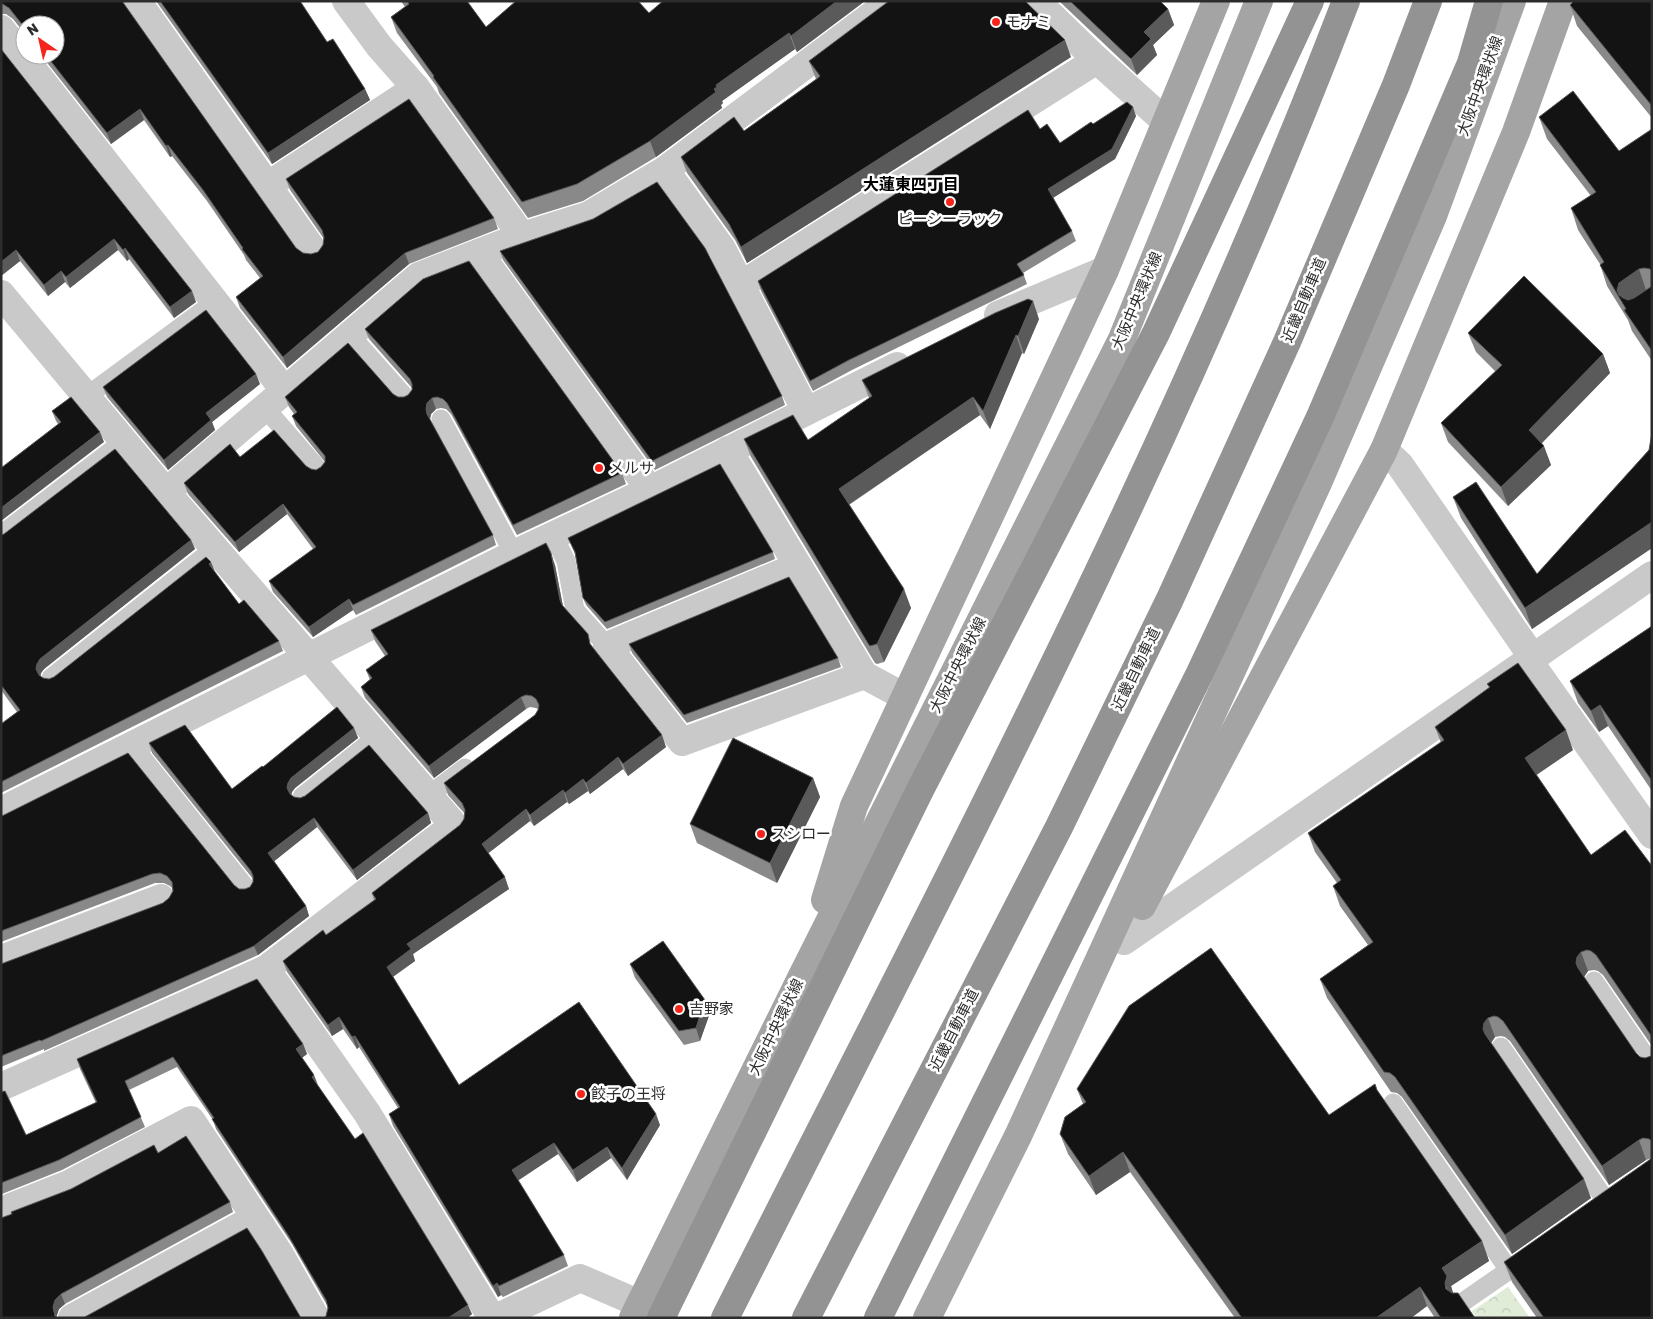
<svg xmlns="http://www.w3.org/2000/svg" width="1653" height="1319" font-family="Rubik,'Noto Sans JP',sans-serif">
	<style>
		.park { fill: url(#park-crowns) }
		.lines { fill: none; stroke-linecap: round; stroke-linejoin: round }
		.service { stroke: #c9c9c9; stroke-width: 19 }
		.minor { stroke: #c9c9c9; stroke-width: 28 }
		.primary { stroke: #a4a4a4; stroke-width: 28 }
		.motorway { stroke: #939393; stroke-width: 28 }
		.wall { fill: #898989 }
		.shaded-wall { fill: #5a5a5a }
		.building { fill: #131313; stroke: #5a5a5a }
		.poi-dot { fill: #f6251c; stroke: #fff; stroke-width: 2 }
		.labels { text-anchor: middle; stroke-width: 5; stroke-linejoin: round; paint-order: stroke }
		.poi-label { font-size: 15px; fill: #2c2c2c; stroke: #fff; text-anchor: start }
		.street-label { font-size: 15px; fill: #2c2c2c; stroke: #fff }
		.neighbourhood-label { font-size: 16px; font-weight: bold; fill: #000; stroke: #fff }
	</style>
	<defs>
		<pattern id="park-crowns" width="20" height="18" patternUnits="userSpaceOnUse" patternTransform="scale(1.25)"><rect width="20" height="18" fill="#e0ecd7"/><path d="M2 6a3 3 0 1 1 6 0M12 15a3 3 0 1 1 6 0" fill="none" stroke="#c0cbb9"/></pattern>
	</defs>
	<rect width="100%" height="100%" fill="#fff"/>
	<!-- park -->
	<polygon class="park" points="1508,1287 1530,1318 1476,1318 1472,1311"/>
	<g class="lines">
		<!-- service -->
		<g class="service">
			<polyline points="350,335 405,397"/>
			<polyline points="87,396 215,302"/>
			<polyline points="265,408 318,469"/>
			<polyline points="441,419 514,554"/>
			<polyline points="1,535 124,441"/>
			<polyline points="553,535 566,561 575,610 607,646"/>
			<polyline points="51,678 215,548"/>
			<polyline points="132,745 246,888"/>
			<polyline points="429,795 465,768"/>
			<polyline points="302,797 378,736"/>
			<polyline points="1594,981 1652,1066"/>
			<polyline points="1501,1047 1606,1201"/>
			<polyline points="1393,1103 1509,1270"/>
			<polyline points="1463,1302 1528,1257"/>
		</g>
		<!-- minor -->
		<g class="minor">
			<polyline points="137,1 313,250"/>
			<polyline points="346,1 379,46 416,88 522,236"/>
			<polyline points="1036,1 1097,60 1166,122"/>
			<polyline points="1,29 285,391"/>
			<polyline points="665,170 722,249 806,411"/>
			<polyline points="267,186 416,88"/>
			<polyline points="479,253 650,490"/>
			<polyline points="741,285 1097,60"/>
			<polyline points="1,294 166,492 454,825 266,969 1,1087"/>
			<polyline points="998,315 1105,270"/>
			<polyline points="728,450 864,675 905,697"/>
			<polyline points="1384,450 1400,465 1533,658"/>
			<polyline points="166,492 419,276 522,236 589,215 665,170 891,1"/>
			<polyline points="798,566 607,646 682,742 864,675"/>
			<polyline points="1529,661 1652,835"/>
			<polyline points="1,811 514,554 650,490 897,366"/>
			<polyline points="1124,941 1652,575"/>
			<polyline points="1,959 161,898"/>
			<polyline points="266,969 367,1113 492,1318"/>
			<polyline points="1,1211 69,1184 191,1120 279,1253 316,1318"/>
			<polyline points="72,1318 255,1218"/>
			<polyline points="496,1318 580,1278 640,1304"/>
		</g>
		<!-- primary -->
		<g class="primary">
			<polyline points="825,900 854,806 1105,270 1216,1"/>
			<polyline points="1142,906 1384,450 1516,132 1563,1"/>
			<polyline points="633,1318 801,978 1122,339 1259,1"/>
			<polyline points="927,1318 1018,1136 1318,483 1433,216 1512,1"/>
		</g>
		<!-- motorway -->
		<g class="motorway">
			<polyline points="661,1318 919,792 1156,333 1310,1"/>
			<path d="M725,1318C944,885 1172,455 1346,1"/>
			<polyline points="806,1318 1059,827 1170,599 1287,342 1396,85 1428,1"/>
			<polyline points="878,1318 1200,673 1320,417 1471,63 1489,1"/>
		</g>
	</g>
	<!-- wall -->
	<g class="wall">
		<polygon points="1,1 122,1 296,248 303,253 311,254 318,252 323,245 324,239 290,190 286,179 494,218 498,229 409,264 287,368 240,308 236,297 260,278 246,260 244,255 207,201 172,156 170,157 144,120 111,144 41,55 55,55 25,25 25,34 13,19 6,14 1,14"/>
		<polygon points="156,1 300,1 327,42 365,89 370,100 272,164"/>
		<polygon points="401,1 467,1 486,27 649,13 663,1 865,1 797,52 795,49 722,101 723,103 721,105 722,108 656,157 583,201 528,218 439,93 437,87 397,33 391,17 405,7"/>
		<polygon points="1059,1 1161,1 1161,2 1168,9 1174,25 1153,45 1157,55 1137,75"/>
		<polygon points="1652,1 1652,118 1577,26 1570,5"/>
		<polygon points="1,49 196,302 174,318 129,259 127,261 118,250 70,288 65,282 48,296 20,261 1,276"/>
		<polygon points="1071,57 747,263 735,240 687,173 681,157 744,131 816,79 809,61"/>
		<polygon points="1136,116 1115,159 1053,198 1072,231 1076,241 1023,273 1027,284 852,370 813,391 761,291 758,281 1040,129 1060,143 1093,124"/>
		<polygon points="1539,117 1619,151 1652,129 1652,361 1632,331 1628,320 1607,286 1600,264 1578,230 1571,208 1591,196 1547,139"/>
		<polygon points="593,219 782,396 785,405 655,470 503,260 500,251"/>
		<polygon points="1039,319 1024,354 1022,353 990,429 980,415 849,505 911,608 884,662 877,664 875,663 751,457 744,439 808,440 869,398 862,380"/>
		<polygon points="365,329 622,473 626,484 517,535 451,414 446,409 441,408 436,409 431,414 430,419 493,535 496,545 356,615 353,610 313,637 273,592 269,581 313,549 287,514 239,552 188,494 184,483 240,457 306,466 311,469 316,470 321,467 325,462 296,426 292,416 294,414 289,407 285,397 393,394 398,397 404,397 408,395 412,390 412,388 369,339"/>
		<polygon points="1468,333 1603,354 1610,373 1542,443 1551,465 1508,506 1448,442 1441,423 1496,372 1476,352"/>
		<polygon points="260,384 212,422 215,430 168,470 107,397 103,387"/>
		<polygon points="52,411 104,442 58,424 56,421"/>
		<polygon points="1649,450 1652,548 1532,629 1461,518 1453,497 1537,574"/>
		<polygon points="1,535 191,540 195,549 44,669 41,673 40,676 43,678 49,679 54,677 214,572 239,604 279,641 283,651 1,793 1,724 17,712 1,690"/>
		<polygon points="568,538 773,552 775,559 607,629 586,605 583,598 575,554"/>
		<polygon points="555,565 563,606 666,747 628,776 623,769 590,794 588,791 569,804 567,802 534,826 530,821 488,853 509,889 413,954 415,961 393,977 459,1085 660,1125 627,1180 611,1158 577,1182 558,1154 518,1180 564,1255 568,1266 503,1297 501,1295 498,1297 393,1126 389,1114 398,1108 359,1047 357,1049 343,1029 332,1036 287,972 283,961 326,935 374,900 372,893 460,825 464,819 465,814 448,795 444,783 535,715 538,710 538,709 536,708 530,707 526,709 434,778 365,698 361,687 370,680 366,670 385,656 375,641 371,630"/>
		<polygon points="1652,626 1652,791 1608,726 1599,732 1578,703 1570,681"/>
		<polygon points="629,644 838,658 841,667 687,723 632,653"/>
		<polygon points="1487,684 1573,750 1536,775 1591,855 1652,866 1652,1046 1603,975 1598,971 1594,970 1588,971 1584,977 1636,1053 1640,1057 1645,1058 1651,1056 1652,1055 1652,1158 1646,1160 1609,1185 1510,1041 1505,1037 1501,1036 1495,1037 1491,1043 1591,1198 1512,1254 1402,1097 1397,1093 1391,1092 1327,998 1320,979 1368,945 1340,906 1333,886 1337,883 1315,852 1308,833 1441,743 1435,727 1489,688"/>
		<polygon points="354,728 358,738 295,788 292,792 291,795 294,797 428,813 431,823 357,880 317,827 274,861 306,906 309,916 258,955 44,1051 44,1049 1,1067 1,964 163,903 169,898 173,891 172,888 170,886 164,883 155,883 1,942 1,816 234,885 239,889 245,889 250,887 253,882 253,879 152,753 149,743 232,789 263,767"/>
		<polygon points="813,778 820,797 777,883 697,843 690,824"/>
		<polygon points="630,964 710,1013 700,1041 684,1045 635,978"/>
		<polygon points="303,1044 307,1054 302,1058 317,1085 472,1314 467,1318 324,1318 326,1316 328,1307 292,1244 216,1129 213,1120 177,1067 129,1090 145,1127 62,1170 2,1194 1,1192 1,1092 26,1135 96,1103 80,1069 77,1059"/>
		<polygon points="1077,1089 1329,1115 1377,1090 1482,1241 1489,1261 1451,1286 1453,1293 1475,1318 1435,1318 1427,1306 1411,1318 1235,1318 1130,1172 1096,1195 1068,1154 1060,1134 1083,1104"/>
		<polygon points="158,1153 230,1202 233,1212 65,1304 59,1309 56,1317 12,1214"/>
		<polygon points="1504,1262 1652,1318 1537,1318 1512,1282"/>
	</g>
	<!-- shaded-wall -->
	<g class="shaded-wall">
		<polygon points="837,1 865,1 797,52 791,36"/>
		<polygon points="1168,9 1174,25 1153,45 1157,55 1137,75 1131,59 1144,32"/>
		<polygon points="789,33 795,49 722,101 723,103 721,105 722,108 656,157 650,141 714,89 716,85"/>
		<polygon points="1065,40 1071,57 747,263 741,247"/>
		<polygon points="365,89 370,100 272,164 268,153"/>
		<polygon points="1133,107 1136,116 1115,159 1051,199 1048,189"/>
		<polygon points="140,109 144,120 111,144 107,133"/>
		<polygon points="168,145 172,156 170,157 166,146"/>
		<polygon points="114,239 118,250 70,288 66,277"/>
		<polygon points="125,248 129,259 127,261 123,250"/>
		<polygon points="16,250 20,261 1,276 1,262"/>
		<polygon points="405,253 409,264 287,368 283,357"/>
		<polygon points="1639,269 1646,290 1626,304 1620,299 1617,290 1619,283"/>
		<polygon points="61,271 65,282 48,296 44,285"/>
		<polygon points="192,291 196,302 174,318 170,307"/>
		<polygon points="1033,301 1039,319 1024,354 1018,336"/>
		<polygon points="1016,335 1022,353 990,429 983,411"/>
		<polygon points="1603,354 1610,373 1536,449 1529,430"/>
		<polygon points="256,374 260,384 212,422 215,430 168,470 164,460 206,413"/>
		<polygon points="973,397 980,415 845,507 839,489"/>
		<polygon points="432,398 436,409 431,414 430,419 431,424 426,409 427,403"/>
		<polygon points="100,432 104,442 1,521 1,508"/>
		<polygon points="1544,446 1551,465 1508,506 1501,487"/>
		<polygon points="283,504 287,514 239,552 235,542"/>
		<polygon points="1652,522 1652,548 1532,629 1525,608"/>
		<polygon points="191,540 195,549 44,669 41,673 40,679 36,669 37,664 40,659"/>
		<polygon points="551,553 555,565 564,612 560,600"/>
		<polygon points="211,562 215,572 209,564"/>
		<polygon points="904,589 911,608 884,662 877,644"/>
		<polygon points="349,599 353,610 313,637 309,627"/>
		<polygon points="521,697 526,709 434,778 429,766"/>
		<polygon points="1600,705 1608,726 1599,732 1591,711"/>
		<polygon points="354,728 358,738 295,788 292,792 291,798 287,788 288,783 291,778"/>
		<polygon points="1566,730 1573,750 1532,778 1525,758"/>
		<polygon points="662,735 666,747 628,776 623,764"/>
		<polygon points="618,757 623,769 590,794 586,783"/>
		<polygon points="813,778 820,797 777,883 770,863"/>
		<polygon points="583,779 588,791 569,804 565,793"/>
		<polygon points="563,790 567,802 534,826 530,815"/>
		<polygon points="526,809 530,821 486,855 482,844"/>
		<polygon points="428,813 431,823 357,880 353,870"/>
		<polygon points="314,818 317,827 272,863 268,853"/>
		<polygon points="505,877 509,889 413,954 415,961 391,978 387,967 407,944"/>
		<polygon points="306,906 309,916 258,955 254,946"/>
		<polygon points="1581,952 1588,971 1584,977 1583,982 1576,963 1577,957"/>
		<polygon points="705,1000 710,1013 700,1041 696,1028"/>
		<polygon points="339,1017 343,1029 332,1036 328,1025"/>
		<polygon points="1488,1018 1495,1037 1491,1043 1490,1048 1483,1029 1484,1023"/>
		<polygon points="355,1036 359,1047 357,1049 352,1037"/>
		<polygon points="303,1044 307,1054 300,1059 296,1049"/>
		<polygon points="314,1075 318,1085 312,1077"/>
		<polygon points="656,1114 660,1125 627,1180 622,1168"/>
		<polygon points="1639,1140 1646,1160 1609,1185 1602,1166"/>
		<polygon points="554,1143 558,1154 516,1182 512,1170"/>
		<polygon points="607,1147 611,1158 577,1182 573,1170"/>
		<polygon points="1123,1152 1130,1172 1096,1195 1089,1176"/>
		<polygon points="1584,1179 1591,1198 1512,1254 1505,1235"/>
		<polygon points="1482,1241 1489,1261 1451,1286 1454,1296 1452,1303 1445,1283 1442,1268"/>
		<polygon points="497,1283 501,1295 498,1297 493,1286"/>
		<polygon points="1420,1287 1427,1306 1411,1318 1376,1318"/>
		<polygon points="61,1294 65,1304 59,1309 56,1318 53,1307 55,1300"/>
		<polygon points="468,1305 472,1314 467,1318 448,1318"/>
	</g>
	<!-- building -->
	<g class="building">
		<polygon points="1,1 122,1 296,248 303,253 311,254 318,252 323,245 324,237 322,230 286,179 409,99 494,218 405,253 283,357 236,297 263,276 242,249 243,248 203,190 168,145 166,146 140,109 107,133 46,55 55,55 55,25 25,25 25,28 9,8 1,3"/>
		<polygon points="160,1 300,1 327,42 333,39 365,89 268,153"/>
		<polygon points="407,1 467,1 486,27 516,1 638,1 649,13 663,1 837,1 791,36 789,33 716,85 717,87 714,89 716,92 650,141 577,184 522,202 433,77 434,76 391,17 409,4"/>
		<polygon points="889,1 1025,1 1065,40 741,247 729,224 681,157 734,117 744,131 818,78 820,76 809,61"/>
		<polygon points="1070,1 1160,1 1168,9 1144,32 1151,39 1131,59"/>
		<polygon points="1574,1 1652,1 1652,106 1570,5"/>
		<polygon points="1,49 192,291 170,307 125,248 123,250 114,239 66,277 61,271 44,285 16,250 1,262"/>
		<polygon points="1573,91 1619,151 1652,129 1652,271 1650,269 1644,268 1639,269 1619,283 1617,290 1619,295 1623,298 1628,300 1634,298 1652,286 1652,351 1624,310 1626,309 1600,265 1604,262 1571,208 1596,192 1539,117"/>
		<polygon points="1127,102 1133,107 1112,149 1048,189 1072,231 1017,264 1024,275 849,360 810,381 758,281 1028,110 1040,129 1047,124 1060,143 1091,122 1093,124"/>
		<polygon points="657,182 705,248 782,396 652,461 500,251 593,219"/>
		<polygon points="469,261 622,473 513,525 447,403 443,399 437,397 432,398 427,403 426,409 427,414 493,535 353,605 349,599 309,627 269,581 316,547 283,504 235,542 184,483 230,444 240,457 274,430 306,466 311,469 316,470 321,467 325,462 325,456 292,416 297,412 285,397 348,343 393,394 398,397 404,397 408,395 412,390 412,384 410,379 365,329 423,279"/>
		<polygon points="1524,276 1603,354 1529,430 1544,446 1501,487 1441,423 1502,365 1468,333"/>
		<polygon points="1028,299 1033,301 1018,336 1016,335 983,411 973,397 839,489 904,589 877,644 870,646 869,645 744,439 793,415 808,440 872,396 862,380 995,313"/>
		<polygon points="206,310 256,374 206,413 211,420 164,460 103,387"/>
		<polygon points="71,397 100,432 1,508 1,468 61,422 52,411"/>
		<polygon points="1652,433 1652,522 1525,608 1453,497 1476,482 1537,574 1649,450"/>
		<polygon points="115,449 191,540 40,659 37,664 36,669 39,675 43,678 49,679 54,677 206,557 211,562 209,564 239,604 244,600 279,641 1,782 1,724 20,710 1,685 1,535 4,534"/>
		<polygon points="720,464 773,552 605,622 583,598 575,552 568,538"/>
		<polygon points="546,543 551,553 560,600 562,605 588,634 590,644 662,735 623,764 618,757 586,783 583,779 565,793 563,790 530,815 526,809 482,844 505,877 407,944 411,949 387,967 459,1085 579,1002 656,1114 622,1168 607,1147 573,1170 554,1143 512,1170 564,1255 499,1286 497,1283 493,1286 389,1114 400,1107 355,1036 352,1037 339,1017 328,1025 283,961 323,930 326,935 376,899 372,893 460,825 464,819 465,810 462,803 444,783 535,715 538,710 539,705 536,699 532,696 526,695 521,697 429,766 361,687 372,678 366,670 388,654 371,630"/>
		<polygon points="789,577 838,658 684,715 629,644"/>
		<polygon points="1652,626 1652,781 1600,705 1591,711 1570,681"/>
		<polygon points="1518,663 1566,730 1525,758 1591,855 1625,830 1652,866 1652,1037 1596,955 1591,951 1587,950 1581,952 1577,957 1576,963 1578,968 1636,1053 1640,1057 1645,1058 1651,1056 1652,1055 1652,1141 1649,1139 1643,1138 1639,1140 1602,1166 1503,1021 1498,1017 1494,1016 1488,1018 1484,1023 1483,1029 1485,1034 1584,1179 1505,1235 1395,1077 1390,1073 1384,1072 1320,979 1373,942 1333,886 1341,880 1308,833 1444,740 1435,727 1490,687 1487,684"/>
		<polygon points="337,707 354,728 291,778 288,783 287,788 290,794 294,797 300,798 305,796 369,745 428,813 353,870 314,818 268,853 306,906 254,946 41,1041 40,1040 1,1056 1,964 163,903 169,898 173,891 172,882 167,876 160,873 152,874 1,931 1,816 4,815 128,753 234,885 239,889 245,889 250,887 253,882 253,876 251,871 149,743 185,725 232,789 262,766 263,767"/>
		<polygon points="733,738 813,778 770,863 690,824"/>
		<polygon points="663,941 705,1000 696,1028 679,1031 630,964"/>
		<polygon points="1211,948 1329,1115 1375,1084 1377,1090 1482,1241 1442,1268 1447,1276 1445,1283 1446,1289 1452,1293 1458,1293 1475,1318 1441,1318 1420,1287 1376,1318 1242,1318 1123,1152 1089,1176 1060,1134 1065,1117 1086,1102 1077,1089 1129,1006"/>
		<polygon points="257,979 303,1044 296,1049 314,1075 312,1077 355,1139 363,1133 468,1305 448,1318 324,1318 326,1316 328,1308 326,1300 288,1235 212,1119 214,1118 173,1057 125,1081 141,1117 59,1160 1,1183 1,1092 5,1091 26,1135 97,1102 77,1059"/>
		<polygon points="186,1136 230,1202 61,1294 55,1300 53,1307 55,1316 57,1318 1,1318 1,1218 12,1214 11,1212 71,1189 154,1145 158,1153"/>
		<polygon points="1652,1158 1652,1318 1544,1318 1504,1262"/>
		<polygon points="247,1228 262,1251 301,1318 83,1318"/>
	</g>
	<!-- markers -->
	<g class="poi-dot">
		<circle cx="996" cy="22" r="5"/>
		<circle cx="950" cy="202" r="5"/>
		<circle cx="599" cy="468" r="5"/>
		<circle cx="761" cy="834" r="5"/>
		<circle cx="679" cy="1009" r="5"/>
		<circle cx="581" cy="1094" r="5"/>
	</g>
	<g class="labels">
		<!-- poi labels -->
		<g class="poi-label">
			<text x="1006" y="27">モナミ</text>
			<text x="950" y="224" text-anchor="middle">ピーシーラック</text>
			<text x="609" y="473">メルサ</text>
			<text x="771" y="839">スシロー</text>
			<text x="689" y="1014">吉野家</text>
			<text x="591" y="1099">餃子の王将</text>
		</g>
		<!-- street labels -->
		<g class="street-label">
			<text transform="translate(1480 86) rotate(-70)" y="5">大阪中央環状線</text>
			<text transform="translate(1304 300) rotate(-67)" y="5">近畿自動車道</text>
			<text transform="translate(1137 301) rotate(-67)" y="5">大阪中央環状線</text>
			<text transform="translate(958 665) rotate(-63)" y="5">大阪中央環状線</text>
			<text transform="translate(1136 669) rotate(-64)" y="5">近畿自動車道</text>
			<text transform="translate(776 1027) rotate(-64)" y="5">大阪中央環状線</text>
			<text transform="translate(954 1030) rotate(-63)" y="5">近畿自動車道</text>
		</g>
		<!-- neighbourhood labels -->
		<g class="neighbourhood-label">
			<text x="911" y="190">大蓮東四丁目</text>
		</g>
	</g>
	<!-- border -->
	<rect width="1653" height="1319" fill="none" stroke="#2c2c2c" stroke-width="5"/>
	<!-- north arrow -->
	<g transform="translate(40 40) rotate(326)"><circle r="24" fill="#ffffff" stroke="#ababab"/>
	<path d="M0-4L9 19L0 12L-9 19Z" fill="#f6251c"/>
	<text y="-8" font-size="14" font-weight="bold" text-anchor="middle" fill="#2c2c2c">N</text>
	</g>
</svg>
